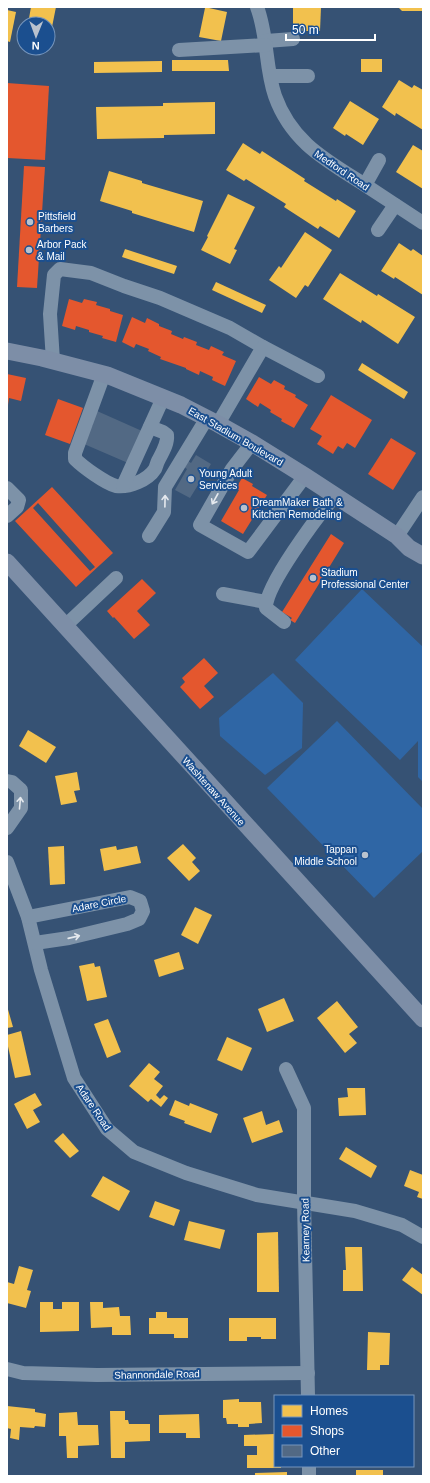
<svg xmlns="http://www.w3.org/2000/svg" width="430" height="1483" font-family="Arial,sans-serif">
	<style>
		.green { fill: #2f66a5 }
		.homes { fill: #f2c14e }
		.shops { fill: #e4572e; fill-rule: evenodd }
		.building { fill: #526984 }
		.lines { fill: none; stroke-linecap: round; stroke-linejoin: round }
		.minor { stroke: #7d92a8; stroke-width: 14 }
		.major { stroke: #7d8ea7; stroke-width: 17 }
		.oneway { stroke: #e5e9ee }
		.poi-dot { fill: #b9c2ce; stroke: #1b4f8f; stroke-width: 1.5 }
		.labels { text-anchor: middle; stroke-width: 4; stroke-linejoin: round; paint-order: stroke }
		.street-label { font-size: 10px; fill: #fff; stroke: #1b4f8f }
		.poi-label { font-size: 10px; fill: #fff; stroke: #1b4f8f; text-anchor: start }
	</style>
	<rect width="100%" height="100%" fill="#365274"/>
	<!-- green -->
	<g class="green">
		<polygon points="362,589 423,647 423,782 418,777 418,741 400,760 295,660"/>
		<polygon points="273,673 303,703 302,748 265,775 220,736 219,718"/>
		<polygon points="337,721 423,809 423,851 374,898 267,788"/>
	</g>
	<!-- homes -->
	<g class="homes">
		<polygon points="31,7 56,7 49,42 48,24 28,24"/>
		<polygon points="201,7 209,7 209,8 227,12 221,41 199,37 205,8"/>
		<polygon points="293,7 321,7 320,31 293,31"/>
		<polygon points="398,7 423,7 423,11 402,11"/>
		<polygon points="7,10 16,12 10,42 7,41"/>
		<rect x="361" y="59" width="21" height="13"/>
		<polygon points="172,60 228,60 229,71 172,71"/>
		<polygon points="162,61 162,72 94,73 94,62"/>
		<polygon points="399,80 412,88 414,85 423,90 423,130 396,113 395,116 382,107"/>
		<polygon points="350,101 379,119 363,145 346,134 345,136 333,128"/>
		<polygon points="215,102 215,134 164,135 164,138 97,139 96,107 163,106 163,103"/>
		<polygon points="243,143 260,154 262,151 305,179 304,181 336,201 337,199 356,211 339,238 320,226 318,229 284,207 286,204 246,179 244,181 226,170"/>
		<polygon points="413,145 423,151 423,189 396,172"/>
		<polygon points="109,171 142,181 142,183 203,201 194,232 132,213 132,211 100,201"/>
		<polygon points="228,194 255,207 234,249 237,250 230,264 201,250 208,237 207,236"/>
		<polygon points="305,232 332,250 308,287 305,285 296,298 269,280 279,266 281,268"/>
		<polygon points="399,243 411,251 413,249 423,256 423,295 395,277 394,279 381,271"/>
		<polygon points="125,249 177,266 174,274 122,257"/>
		<polygon points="340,273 377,296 378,294 415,317 398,344 362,320 361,323 323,299"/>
		<polygon points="216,282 266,305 262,313 212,290"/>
		<polygon points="362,363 408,392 404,399 358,370"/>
		<polygon points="28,730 56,747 46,763 19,746"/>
		<polygon points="77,772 80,790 74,791 77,802 61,805 55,776"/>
		<polygon points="183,844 196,858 192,862 200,871 189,881 167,858"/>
		<polygon points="64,846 65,884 50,885 48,847"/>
		<polygon points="116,846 117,850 137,846 141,863 104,871 100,849"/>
		<polygon points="195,907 212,915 198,944 181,935"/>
		<polygon points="179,952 184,969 159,977 154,960"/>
		<polygon points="94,963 95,967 100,966 107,997 87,1001 79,966"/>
		<polygon points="284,998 294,1021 267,1032 258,1009"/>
		<polygon points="337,1001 358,1027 349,1034 357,1043 345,1053 317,1018"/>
		<polygon points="7,1006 13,1027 7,1028"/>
		<polygon points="108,1019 121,1052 107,1058 94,1024"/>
		<polygon points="21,1031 31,1075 15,1078 7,1042 7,1035"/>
		<polygon points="227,1037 252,1048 242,1071 217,1060"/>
		<polygon points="149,1063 160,1072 154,1079 163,1086 156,1095 160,1099 164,1095 168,1098 161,1107 151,1099 148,1102 129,1086"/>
		<polygon points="347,1088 365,1088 366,1115 339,1116 338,1098 348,1097"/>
		<polygon points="35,1093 42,1105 33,1110 40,1122 27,1129 14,1104"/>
		<polygon points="175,1100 189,1106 190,1103 218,1114 211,1133 184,1123 185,1121 169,1115"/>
		<polygon points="262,1111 266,1125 279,1120 283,1132 252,1143 243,1118"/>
		<polygon points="63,1133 79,1151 70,1158 54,1141"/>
		<polygon points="346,1147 377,1166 371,1178 339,1159"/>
		<polygon points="410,1170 423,1175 423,1199 417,1197 419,1192 404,1186"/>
		<polygon points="103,1176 130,1191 119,1211 91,1196"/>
		<polygon points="155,1201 180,1210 174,1226 149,1217"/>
		<polygon points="189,1221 225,1230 220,1249 184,1240"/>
		<polygon points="278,1232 279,1292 257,1292 257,1233"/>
		<polygon points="345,1247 362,1247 363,1291 343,1291 343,1270 346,1270"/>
		<polygon points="19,1266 33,1270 27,1290 31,1291 26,1308 7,1303 7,1282 14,1284"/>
		<polygon points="412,1267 423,1275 423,1295 402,1280"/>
		<polygon points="40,1302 53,1302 53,1309 62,1309 62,1302 79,1302 79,1331 40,1332"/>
		<polygon points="90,1302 103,1302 103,1308 119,1307 120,1316 130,1316 131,1335 112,1335 112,1327 91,1328"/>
		<polygon points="156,1312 167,1312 167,1318 188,1318 188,1338 174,1338 174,1334 149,1334 149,1318 156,1318"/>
		<polygon points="229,1318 276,1318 276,1339 261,1339 261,1337 247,1337 247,1341 229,1341"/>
		<polygon points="368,1332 390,1333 389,1365 380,1365 380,1370 367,1370"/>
		<polygon points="239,1399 239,1402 261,1402 262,1423 249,1424 249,1427 238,1427 238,1424 227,1424 226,1418 223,1418 223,1400"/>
		<polygon points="7,1406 35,1409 35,1412 46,1414 45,1427 35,1426 34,1428 20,1427 19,1440 10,1438 11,1429 7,1428"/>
		<polygon points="110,1411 125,1411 125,1420 128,1420 129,1424 150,1424 150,1441 125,1442 125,1458 111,1458"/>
		<polygon points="77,1412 78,1425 98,1425 99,1445 78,1446 78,1458 67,1458 66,1436 59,1436 59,1413"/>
		<polygon points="199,1414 200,1438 186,1438 186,1433 159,1433 159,1415"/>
		<polygon points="275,1434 275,1466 281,1466 281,1468 247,1468 247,1455 257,1455 257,1446 244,1446 244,1435"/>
		<rect x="356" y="1470" width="27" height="6"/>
		<polygon points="287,1472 287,1476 255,1476 255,1473"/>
	</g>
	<!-- shops -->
	<g class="shops">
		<polygon points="7,83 49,86 45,160 7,158"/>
		<polygon points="24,166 45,167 37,288 17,287"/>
		<polygon points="69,299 82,303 84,299 97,302 96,305 110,309 110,311 123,315 116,342 102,338 103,336 89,332 89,330 76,326 75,330 62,326"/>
		<polygon points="132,317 145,323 147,318 159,324 159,326 172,331 171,334 183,339 184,337 197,342 196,345 209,350 211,346 224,352 222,355 236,361 225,386 212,380 213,377 200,371 199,375 186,369 186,368 160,359 161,357 148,351 149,349 136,344 134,348 122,342"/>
		<polygon points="7,374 26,378 21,401 9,398 8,405"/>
		<polygon points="259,377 271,384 274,380 285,386 284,389 296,395 295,397 308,405 294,428 281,421 282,419 270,412 271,410 260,403 258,407 246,399"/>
		<polygon points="331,395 372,420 355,448 347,443 343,449 338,446 333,454 317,444 322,436 310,429"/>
		<polygon points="58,399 83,408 70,444 45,435"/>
		<polygon points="391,438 416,453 393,490 368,474"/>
		<polygon points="242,478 253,484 252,486 267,495 243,534 221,521 239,490 236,488"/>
		<path d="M52,487L113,553L76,587L15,521ZM38,503L95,567L90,571L33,508Z"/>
		<polygon points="331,534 344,543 295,623 290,620 292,618 282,612"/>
		<polygon points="142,579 156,593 137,611 150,625 134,639 114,617 113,618 107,611"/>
		<polygon points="204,658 218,673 204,686 214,697 200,709 180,687 185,682 182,678"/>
	</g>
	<!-- building -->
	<g class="building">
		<polygon points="97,411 142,431 128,463 84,444 93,424 91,423"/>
		<polygon points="196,455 211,464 190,498 175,490 187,469 184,467 188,461 191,463"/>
	</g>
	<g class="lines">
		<!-- minor -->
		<g class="minor">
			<path d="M257,7C268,36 265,67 275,96C291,141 324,159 362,183C382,196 403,210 423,223"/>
			<polyline points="266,41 293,39"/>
			<polyline points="179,50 266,45"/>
			<polyline points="271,76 308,76"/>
			<polyline points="365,185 379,160"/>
			<polyline points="378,230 395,205"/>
			<polyline points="53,361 50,314 54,275 60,269 91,273 124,286 160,298 230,328 263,347"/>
			<path d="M104,374L75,453V459C83,467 105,483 116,486C129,488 148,480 155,469C156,467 157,463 158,461C162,453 168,444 167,435L163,432L150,427"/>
			<polyline points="218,424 263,347 318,376"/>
			<polyline points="252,443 232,469 200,525 248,552 305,476"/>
			<polyline points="123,486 163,398"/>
			<polyline points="7,488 19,500 17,507 7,516"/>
			<polyline points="149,536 164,512 165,487 207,418"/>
			<polyline points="397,536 423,497"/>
			<polyline points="223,594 266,602"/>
			<path d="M284,622L266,608C265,586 319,514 335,496"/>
			<polyline points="65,626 116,578"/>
			<polyline points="7,781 12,782 21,790 21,808 7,828"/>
			<polyline points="7,862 28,917 41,970 74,1078 107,1129 134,1152 186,1173 257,1195 355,1211 402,1225 423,1237"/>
			<polyline points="28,917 130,897 140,901 143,911 139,919 127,924 69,938 35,943"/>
			<polyline points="286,1069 304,1108 304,1202 308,1396"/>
			<polyline points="7,1369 23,1373 97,1375 308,1373"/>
			<polyline points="309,1466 309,1476"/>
		</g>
		<!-- major -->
		<g class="major">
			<polyline points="7,351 42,358 107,375 181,405 218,424 252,443 305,476 397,536 409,548 423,556"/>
			<polyline points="7,562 423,1019"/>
		</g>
	</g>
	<!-- one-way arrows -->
	<defs><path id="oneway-shaft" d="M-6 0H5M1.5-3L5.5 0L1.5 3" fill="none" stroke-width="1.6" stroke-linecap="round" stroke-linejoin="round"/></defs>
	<g class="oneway">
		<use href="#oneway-shaft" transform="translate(215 499) rotate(119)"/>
		<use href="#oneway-shaft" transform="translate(165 501) rotate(-89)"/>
		<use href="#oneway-shaft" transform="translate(20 803) rotate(-85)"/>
		<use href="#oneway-shaft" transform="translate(74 937) rotate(-13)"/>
	</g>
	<!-- markers -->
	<g class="poi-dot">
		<circle cx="30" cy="222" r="4"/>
		<circle cx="29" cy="250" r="4"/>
		<circle cx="191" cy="479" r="4"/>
		<circle cx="244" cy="508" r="4"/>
		<circle cx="313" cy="578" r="4"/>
		<circle cx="365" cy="855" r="4"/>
	</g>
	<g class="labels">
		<!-- street labels -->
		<g class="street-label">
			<text transform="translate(342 170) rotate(34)" y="4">Medford Road</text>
			<text transform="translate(236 436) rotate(30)" y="4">East Stadium Boulevard</text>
			<text transform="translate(214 791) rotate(48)" y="4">Washtenaw Avenue</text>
			<text transform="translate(99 903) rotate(-11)" y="4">Adare Circle</text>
			<text transform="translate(94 1107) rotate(56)" y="4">Adare Road</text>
			<text transform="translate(305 1230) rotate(-91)" y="4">Kearney Road</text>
			<text transform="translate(157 1374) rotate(-1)" y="4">Shannondale Road</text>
		</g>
		<!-- poi labels -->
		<g class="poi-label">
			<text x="38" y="220">Pittsfield<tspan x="38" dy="12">Barbers</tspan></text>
			<text x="37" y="248">Arbor Pack<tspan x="37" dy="12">&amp; Mail</tspan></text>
			<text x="199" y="477">Young Adult<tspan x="199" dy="12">Services</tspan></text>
			<text x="252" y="506">DreamMaker Bath &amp;<tspan x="252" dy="12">Kitchen Remodeling</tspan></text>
			<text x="321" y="576">Stadium<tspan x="321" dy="12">Professional Center</tspan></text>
			<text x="357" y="853" text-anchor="end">Tappan<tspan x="357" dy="12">Middle School</tspan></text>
		</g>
	</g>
	<!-- border -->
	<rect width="430" height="1483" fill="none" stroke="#ffffff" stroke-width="16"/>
	<!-- legend -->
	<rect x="274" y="1395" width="140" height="72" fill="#1b4f8f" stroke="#7695bc"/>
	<rect x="282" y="1405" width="20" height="12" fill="#f2c14e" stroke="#7695bc"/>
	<text x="310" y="1415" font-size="12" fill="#ffffff">Homes</text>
	<rect x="282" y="1425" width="20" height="12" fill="#e4572e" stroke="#7695bc"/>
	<text x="310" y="1435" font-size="12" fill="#ffffff">Shops</text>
	<rect x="282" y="1445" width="20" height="12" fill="#526984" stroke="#7695bc"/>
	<text x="310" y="1455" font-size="12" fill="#ffffff">Other</text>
	<!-- north arrow -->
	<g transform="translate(36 36) rotate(181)"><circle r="19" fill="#1b4f8f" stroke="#7695bc"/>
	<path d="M0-3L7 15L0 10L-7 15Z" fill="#b9c2ce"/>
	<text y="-6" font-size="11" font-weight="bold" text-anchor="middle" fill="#ffffff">N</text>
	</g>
	<!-- scale -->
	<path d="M286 34v6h89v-6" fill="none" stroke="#ffffff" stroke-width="2"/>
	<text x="292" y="34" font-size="12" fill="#ffffff" stroke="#1b4f8f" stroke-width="3" paint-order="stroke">50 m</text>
</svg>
